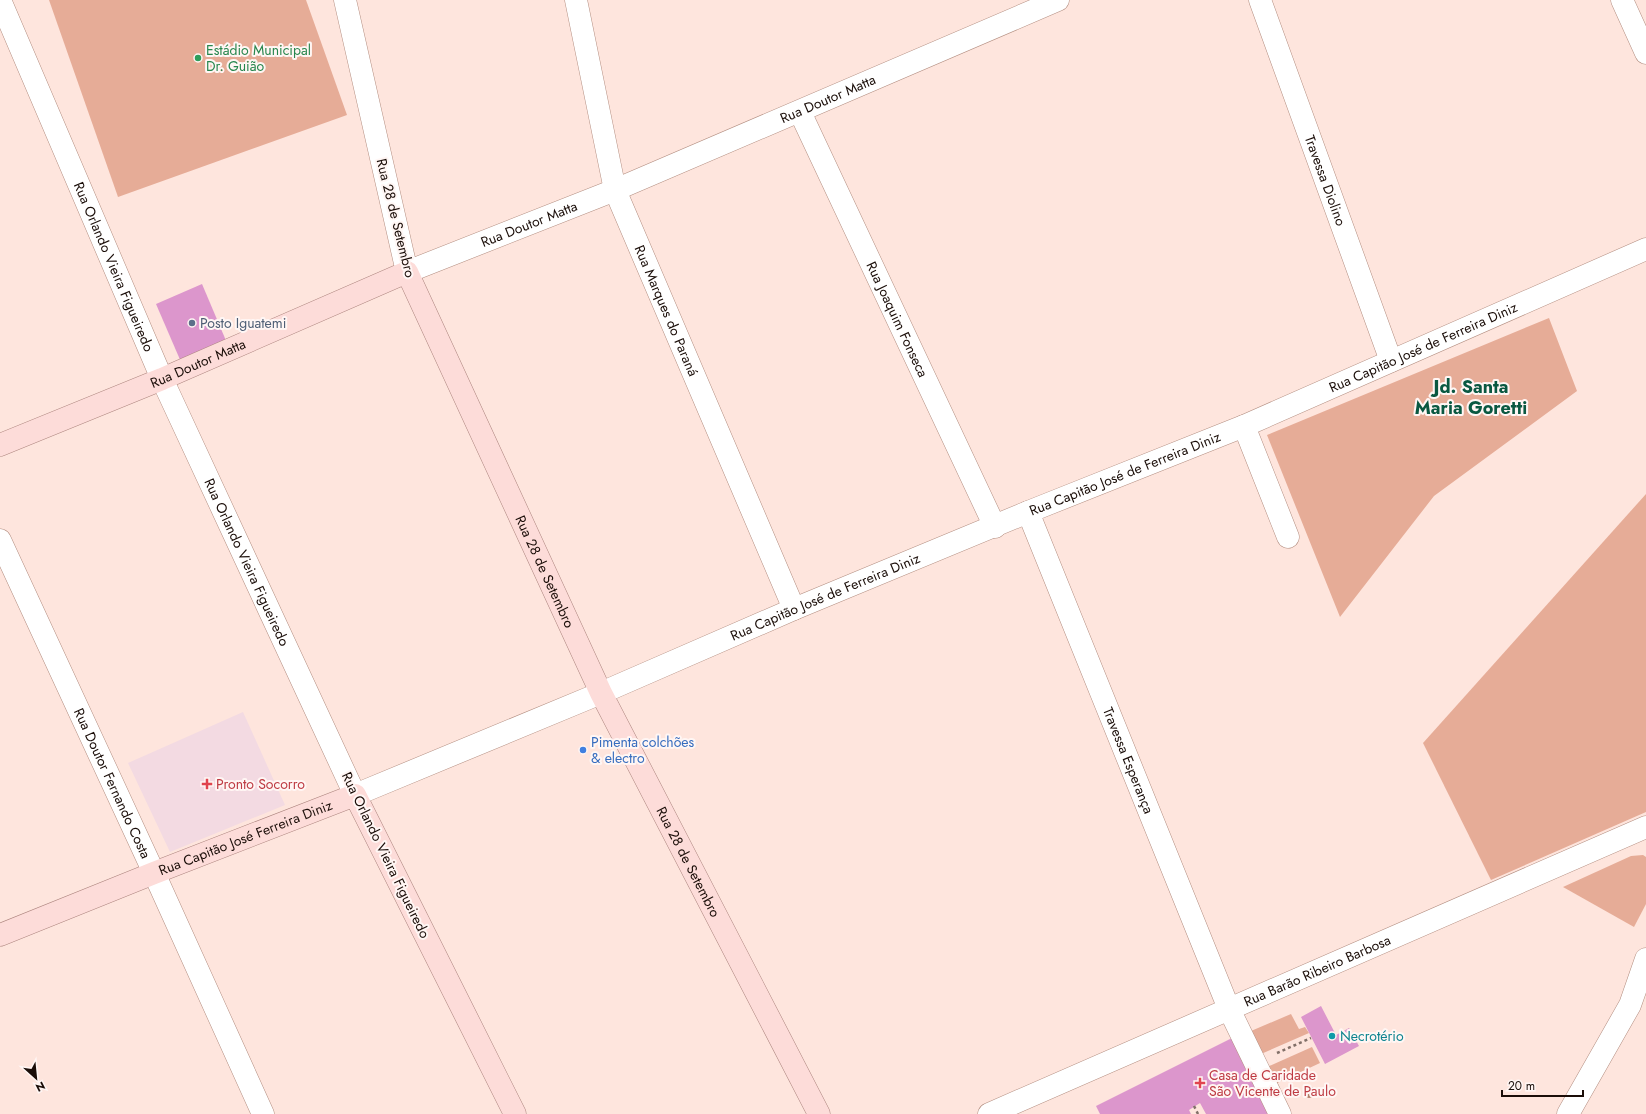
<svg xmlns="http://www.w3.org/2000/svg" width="1646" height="1114" font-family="Jost,sans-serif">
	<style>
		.medical { fill: #f3dae2 }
		.green { fill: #e6ac97 }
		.building { fill: #dc96cc }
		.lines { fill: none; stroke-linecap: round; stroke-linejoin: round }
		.minor-casing { stroke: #b38e81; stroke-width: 23 }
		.major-casing { stroke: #ad857f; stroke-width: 23 }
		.path { stroke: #827069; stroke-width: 2.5; stroke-dasharray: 3 3; stroke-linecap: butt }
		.minor { stroke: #fff; stroke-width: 22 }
		.major { stroke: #fddcd9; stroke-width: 22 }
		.tree { fill: #b27e69 }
		.leisure-dot { fill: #2e9e5b; stroke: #fff6f4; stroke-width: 1.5 }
		.service-dot { fill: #5c6f8a; stroke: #fff6f4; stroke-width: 1.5 }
		.shop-dot { fill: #3f7fe0; stroke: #fff6f4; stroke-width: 1.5 }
		.health-dot { fill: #e0444e; stroke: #fff6f4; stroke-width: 1.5 }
		.culture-dot { fill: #0f9aa8; stroke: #fff6f4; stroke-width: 1.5 }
		.labels { text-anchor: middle; stroke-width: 4; stroke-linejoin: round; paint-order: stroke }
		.leisure-label { font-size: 14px; fill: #27864d; stroke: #fff6f4; text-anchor: start }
		.street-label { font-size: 14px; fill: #1a0d08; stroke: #fff6f4 }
		.service-label { font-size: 14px; fill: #4e5e75; stroke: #fff6f4; text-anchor: start }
		.shop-label { font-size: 14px; fill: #366cbe; stroke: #fff6f4; text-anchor: start }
		.health-label { font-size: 14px; fill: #be3a42; stroke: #fff6f4; text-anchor: start }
		.culture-label { font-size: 14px; fill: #0d838f; stroke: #fff6f4; text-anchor: start }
		.district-label { font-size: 18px; font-weight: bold; fill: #0a5841; stroke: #fff6f4 }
	</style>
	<rect width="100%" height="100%" fill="#fee5dd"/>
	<!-- medical -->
	<polygon class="medical" points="243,712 285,805 170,852 128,763"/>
	<!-- green -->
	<g class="green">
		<polygon points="49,0 306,0 347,115 118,197"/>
		<polygon points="1549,318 1577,391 1434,496 1340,617 1267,435"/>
		<polygon points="1646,494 1646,812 1491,880 1423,743"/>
		<polygon points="1643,855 1646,857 1646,904 1634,927 1563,887 1631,856"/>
		<polygon points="1291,1014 1299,1029 1305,1027 1309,1033 1261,1054 1251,1031"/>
		<polygon points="1312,1047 1320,1063 1273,1085 1265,1068"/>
	</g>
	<!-- building -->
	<g class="building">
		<polygon points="202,284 227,343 181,362 156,304"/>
		<polygon points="1321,1006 1336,1035 1349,1028 1359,1046 1325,1064 1301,1017"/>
		<polygon points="1236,1036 1275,1114 1206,1114 1200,1103 1189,1110 1191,1114 1100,1114 1096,1106"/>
	</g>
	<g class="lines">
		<!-- minor casing -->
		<g class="minor-casing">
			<g id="minor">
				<path id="s1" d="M0,0L162,379L355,795L601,693L794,609L1028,512L1244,426L1646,249"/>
				<path id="s2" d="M345,0L407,272L615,190L1058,0"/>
				<path id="s3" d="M576,0L615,190L794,609"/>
				<path id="s4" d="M1260,0L1391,361"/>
				<polyline points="1622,0 1646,53"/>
				<path id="s5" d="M800,112L995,527"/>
				<polyline points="1244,426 1288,537"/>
				<path id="s6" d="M1028,512L1229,1009L1280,1114"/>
				<path id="s7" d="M0,540L154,873L263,1114"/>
				<path id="s8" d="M989,1114L1646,827"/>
				<polyline points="1568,1114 1630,1005 1646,959"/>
			</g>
		</g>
		<!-- major casing -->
		<g class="major-casing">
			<g id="major">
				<path id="s9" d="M0,445L162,379L407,272L601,693L819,1114"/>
				<path id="s10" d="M0,935L154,873L355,795L515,1114"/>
			</g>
		</g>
		<!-- path -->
		<g class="path">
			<polyline points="1277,1053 1311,1038"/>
			<polyline points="1194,1106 1198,1114"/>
		</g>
		<!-- minor -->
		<use href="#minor" class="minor"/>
		<!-- major -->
		<use href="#major" class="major"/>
	</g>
	<!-- trees -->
	<circle class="tree" cx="1309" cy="1092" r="6"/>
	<!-- markers -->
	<circle class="leisure-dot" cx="198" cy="58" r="4"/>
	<circle class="service-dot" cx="192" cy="323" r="4"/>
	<circle class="shop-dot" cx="583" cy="750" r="4"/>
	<g class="health-dot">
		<path d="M205 778h4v4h4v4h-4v4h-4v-4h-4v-4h4z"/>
		<path d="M1198 1077h4v4h4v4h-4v4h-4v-4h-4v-4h4z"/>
	</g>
	<circle class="culture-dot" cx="1332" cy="1036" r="4"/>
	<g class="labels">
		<!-- leisure labels -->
		<g class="leisure-label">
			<text x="206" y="55">Estádio Municipal<tspan x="206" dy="16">Dr. Guião</tspan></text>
		</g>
		<!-- street labels -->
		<g class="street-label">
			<text dy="5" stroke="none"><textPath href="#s2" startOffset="734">Rua Doutor Matta</textPath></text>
			<text dy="5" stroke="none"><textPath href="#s4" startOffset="192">Travessa Diolino</textPath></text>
			<text transform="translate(396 218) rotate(76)" y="5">Rua 28 de Setembro</text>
			<text dy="5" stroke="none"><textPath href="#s2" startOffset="410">Rua Doutor Matta</textPath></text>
			<text dy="5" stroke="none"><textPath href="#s1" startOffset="290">Rua Orlando Vieira Figueiredo</textPath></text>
			<text dy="5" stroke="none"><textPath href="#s3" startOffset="325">Rua Marques do Paraná</textPath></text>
			<text dy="5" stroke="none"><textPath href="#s5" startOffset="229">Rua Joaquim Fonseca</textPath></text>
			<text dy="5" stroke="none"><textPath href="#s1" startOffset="2029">Rua Capitão José de Ferreira Diniz</textPath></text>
			<text dy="5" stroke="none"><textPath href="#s9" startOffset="214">Rua Doutor Matta</textPath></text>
			<text dy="5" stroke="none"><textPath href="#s1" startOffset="1705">Rua Capitão José de Ferreira Diniz</textPath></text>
			<text dy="5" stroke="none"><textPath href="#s1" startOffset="614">Rua Orlando Vieira Figueiredo</textPath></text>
			<text dy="5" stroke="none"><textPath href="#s9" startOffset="772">Rua 28 de Setembro</textPath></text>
			<text dy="5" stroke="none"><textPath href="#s1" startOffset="1381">Rua Capitão José de Ferreira Diniz</textPath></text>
			<text dy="5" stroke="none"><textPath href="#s6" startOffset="268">Travessa Esperança</textPath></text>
			<text dy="5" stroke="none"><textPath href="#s7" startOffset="268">Rua Doutor Fernando Costa</textPath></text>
			<text dy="5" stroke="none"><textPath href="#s10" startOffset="264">Rua Capitão José Ferreira Diniz</textPath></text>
			<text transform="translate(386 855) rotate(64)" y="5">Rua Orlando Vieira Figueiredo</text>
			<text dy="5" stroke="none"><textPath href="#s9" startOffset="1096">Rua 28 de Setembro</textPath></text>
			<text dy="5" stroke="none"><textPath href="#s8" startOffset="358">Rua Barão Ribeiro Barbosa</textPath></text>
		</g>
		<!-- service labels -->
		<g class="service-label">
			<text x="200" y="328">Posto Iguatemi</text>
		</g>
		<!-- shop labels -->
		<g class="shop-label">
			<text x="591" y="747">Pimenta colchões<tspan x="591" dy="16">&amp; electro</tspan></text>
		</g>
		<!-- health labels -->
		<g class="health-label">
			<text x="216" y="789">Pronto Socorro</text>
			<text x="1209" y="1080">Casa de Caridade<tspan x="1209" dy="16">São Vicente de Paulo</tspan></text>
		</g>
		<!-- culture labels -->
		<g class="culture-label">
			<text x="1340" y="1041">Necrotério</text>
		</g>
		<!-- district labels -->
		<g class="district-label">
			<text x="1471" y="393">Jd. Santa<tspan x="1471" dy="21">Maria Goretti</tspan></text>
		</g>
	</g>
	<!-- north arrow -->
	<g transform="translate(36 1078) rotate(153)" stroke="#fff6f4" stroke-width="3" paint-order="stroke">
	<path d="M0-3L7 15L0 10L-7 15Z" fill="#1a0d08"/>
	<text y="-6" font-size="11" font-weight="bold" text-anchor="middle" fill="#1a0d08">N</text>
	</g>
	<!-- scale -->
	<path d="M1502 1090v6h81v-6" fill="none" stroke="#1a0d08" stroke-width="2"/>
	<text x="1508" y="1090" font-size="12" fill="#1a0d08" stroke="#fff6f4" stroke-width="3" paint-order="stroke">20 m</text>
</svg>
